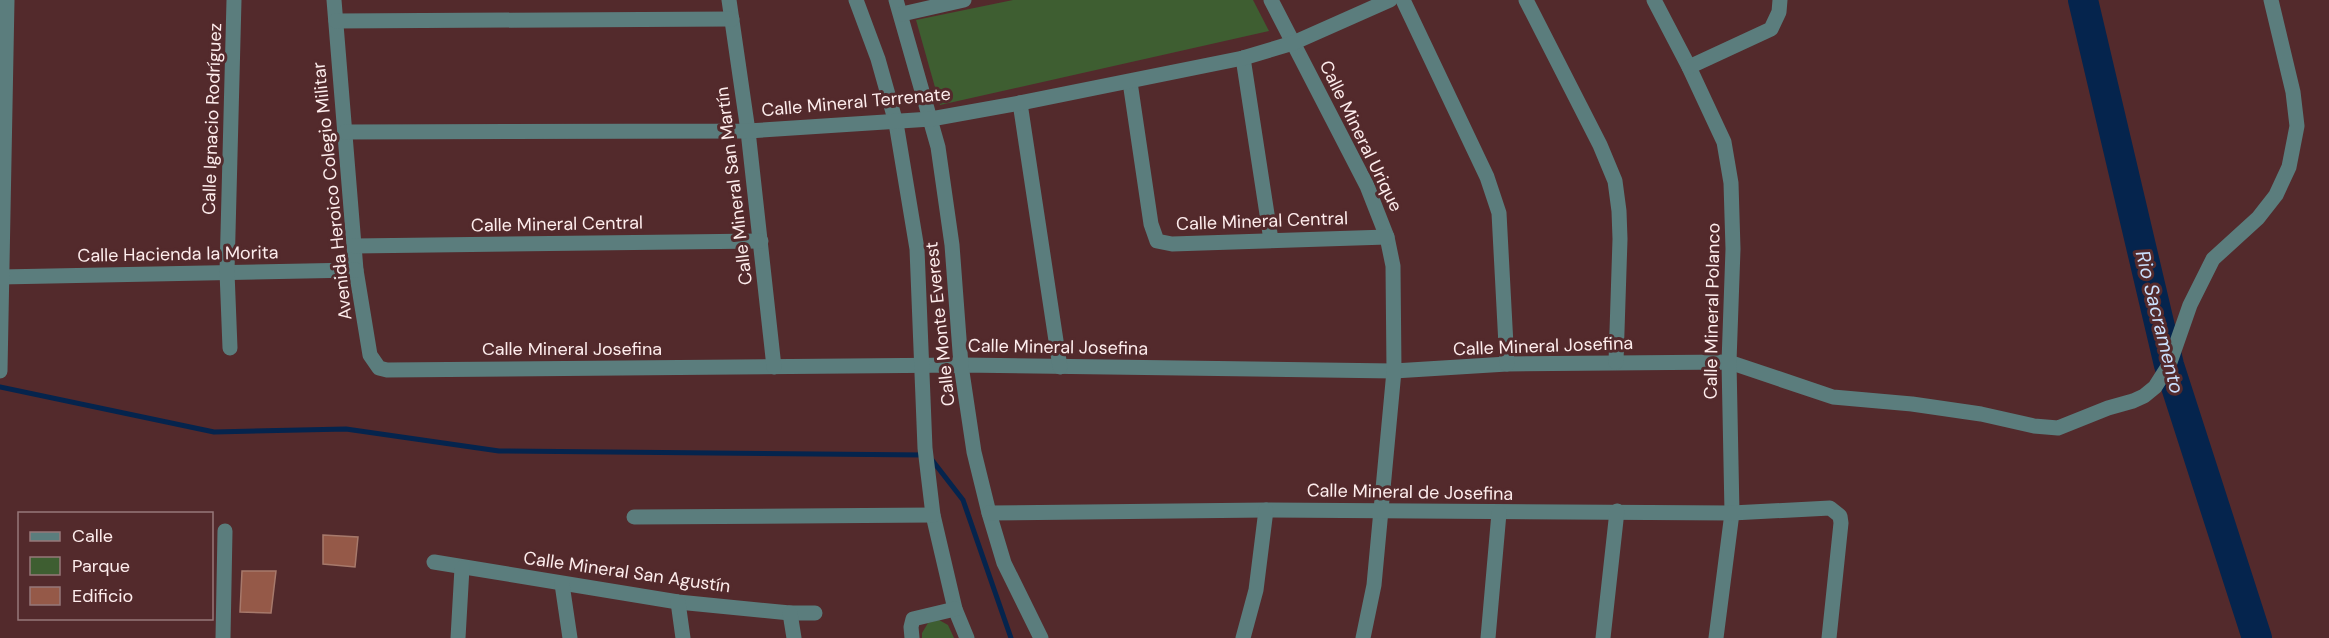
<svg xmlns="http://www.w3.org/2000/svg" width="2329" height="638" font-family="'DM Sans',sans-serif">
	<style>
		.green { fill: #3e5e31 }
		.lines { fill: none; stroke-linecap: round; stroke-linejoin: round }
		.stream { stroke: #05244d; stroke-width: 5 }
		.river { stroke: #05244d; stroke-width: 30 }
		.building { fill: #955948; stroke: #a7796b; stroke-width: 1.5 }
		.minor { stroke: #5b7d7d; stroke-width: 15 }
		.labels { text-anchor: middle; stroke-width: 6; stroke-linejoin: round; paint-order: stroke }
		.street-label { font-size: 18px; fill: #fdecec; stroke: #532a2c }
		.water-label { font-size: 20px; font-style: italic; fill: #cadffc; stroke: #532a2c }
	</style>
	<rect width="100%" height="100%" fill="#532a2c"/>
	<!-- green -->
	<g class="green">
		<polygon points="1013,0 1253,0 1269,31 940,105 916,20"/>
		<polygon points="939,620 948,625 954,638 922,638 922,633 928,623"/>
	</g>
	<g class="lines">
		<!-- stream -->
		<g class="stream">
			<polyline points="0,387 214,432 346,429 499,451 925,455"/>
			<polyline points="932,460 963,500 1011,638"/>
		</g>
		<!-- river -->
		<polyline class="river" points="2083,0 2169,365 2257,638"/>
	</g>
	<!-- building -->
	<g class="building">
		<polygon points="323,535 358,537 355,567 323,564"/>
		<polygon points="242,571 276,571 271,613 240,612"/>
	</g>
	<g class="lines">
		<!-- minor -->
		<g class="minor">
			<polyline points="334,0 356,270 370,355 379,368 387,370 961,365 1394,371 1507,364 1729,362 1833,397 1912,404 1981,414 2034,426 2058,428 2108,408 2133,401 2144,396 2155,387 2169,365 2190,305 2213,259 2258,218 2276,195 2289,167 2297,126 2293,92 2271,0"/>
			<polyline points="729,0 748,131 774,367"/>
			<polyline points="856,0 878,59 896,123 917,249 925,448 933,515 955,609 967,638"/>
			<polyline points="896,0 938,147 952,245 961,365 974,452 989,513 1004,563 1041,638"/>
			<polyline points="1271,0 1367,186 1387,237 1393,266 1394,371 1374,585 1363,638"/>
			<polyline points="1403,0 1487,177 1499,213 1507,364"/>
			<polyline points="1526,0 1600,145 1615,181 1619,211 1620,239 1616,362"/>
			<polyline points="1654,0 1689,67 1724,142 1731,183 1733,249 1729,362 1732,513 1716,638"/>
			<polyline points="902,14 964,0"/>
			<polyline points="336,21 732,19"/>
			<polyline points="1243,58 1271,240"/>
			<polyline points="1689,67 1771,29 1779,12 1780,0"/>
			<polyline points="1130,82 1151,224 1157,241 1172,244 1387,237"/>
			<polyline points="1020,103 1060,367"/>
			<polyline points="345,132 748,131 931,119 1020,103 1243,58 1293,43 1390,0"/>
			<polyline points="354,246 761,241"/>
			<polyline points="0,277 356,270"/>
			<polyline points="230,348 227,272 234,0"/>
			<polyline points="0,371 7,0"/>
			<polyline points="989,513 1266,510 1732,513 1830,508 1840,516 1841,523 1829,638"/>
			<polyline points="634,517 933,515"/>
			<polyline points="434,562 678,602 790,613 815,613"/>
			<polyline points="562,584 570,638"/>
			<polyline points="678,602 683,638"/>
			<polyline points="790,613 794,638"/>
			<polyline points="223,638 225,531"/>
			<polyline points="458,638 462,568"/>
			<polyline points="912,638 911,627 913,619 955,609"/>
			<polyline points="1243,638 1256,590 1266,510"/>
			<polyline points="1488,638 1499,513"/>
			<polyline points="1603,638 1617,511"/>
		</g>
	</g>
	<g class="labels">
		<!-- street labels -->
		<g class="street-label">
			<text transform="translate(856 102) rotate(-5)" y="6">Calle Mineral Terrenate</text>
			<text transform="translate(212 119) rotate(-88)" y="6">Calle Ignacio Rodríguez</text>
			<text transform="translate(1361 136) rotate(64)" y="6">Calle Mineral Urique</text>
			<text transform="translate(734 186) rotate(-97)" y="6">Calle Mineral San Martín</text>
			<text transform="translate(332 191) rotate(-96)" y="6">Avenida Heroico Colegio Militar</text>
			<text transform="translate(1262 221) rotate(-2)" y="6">Calle Mineral Central</text>
			<text transform="translate(557 224) rotate(-1)" y="6">Calle Mineral Central</text>
			<text transform="translate(178 254) rotate(-1)" y="6">Calle Hacienda la Morita</text>
			<text transform="translate(1712 311) rotate(-89)" y="6">Calle Mineral Polanco</text>
			<text transform="translate(940 324) rotate(-96)" y="6">Calle Monte Everest</text>
			<text transform="translate(1543 346) rotate(-2)" y="6">Calle Mineral Josefina</text>
			<text transform="translate(1058 347) rotate(1)" y="6">Calle Mineral Josefina</text>
			<text x="572" y="355">Calle Mineral Josefina</text>
			<text transform="translate(1410 492) rotate(1)" y="6">Calle Mineral de Josefina</text>
			<text transform="translate(627 572) rotate(8)" y="6">Calle Mineral San Agustín</text>
		</g>
		<!-- water labels -->
		<g class="water-label">
			<text transform="translate(2160 322) rotate(76)" y="7">Rio Sacramento</text>
		</g>
	</g>
	<!-- legend -->
	<rect x="18" y="512" width="195" height="108" fill="#532a2c" stroke="#977879" stroke-width="1.5"/>
	<rect x="30" y="532" width="30" height="9" fill="#5b7d7d" stroke="#977879" stroke-width="1.5"/>
	<text x="72" y="542" font-size="18" fill="#fdecec">Calle</text>
	<rect x="30" y="557" width="30" height="18" fill="#3e5e31" stroke="#977879" stroke-width="1.5"/>
	<text x="72" y="572" font-size="18" fill="#fdecec">Parque</text>
	<rect x="30" y="587" width="30" height="18" fill="#955948" stroke="#977879" stroke-width="1.5"/>
	<text x="72" y="602" font-size="18" fill="#fdecec">Edificio</text>
</svg>
